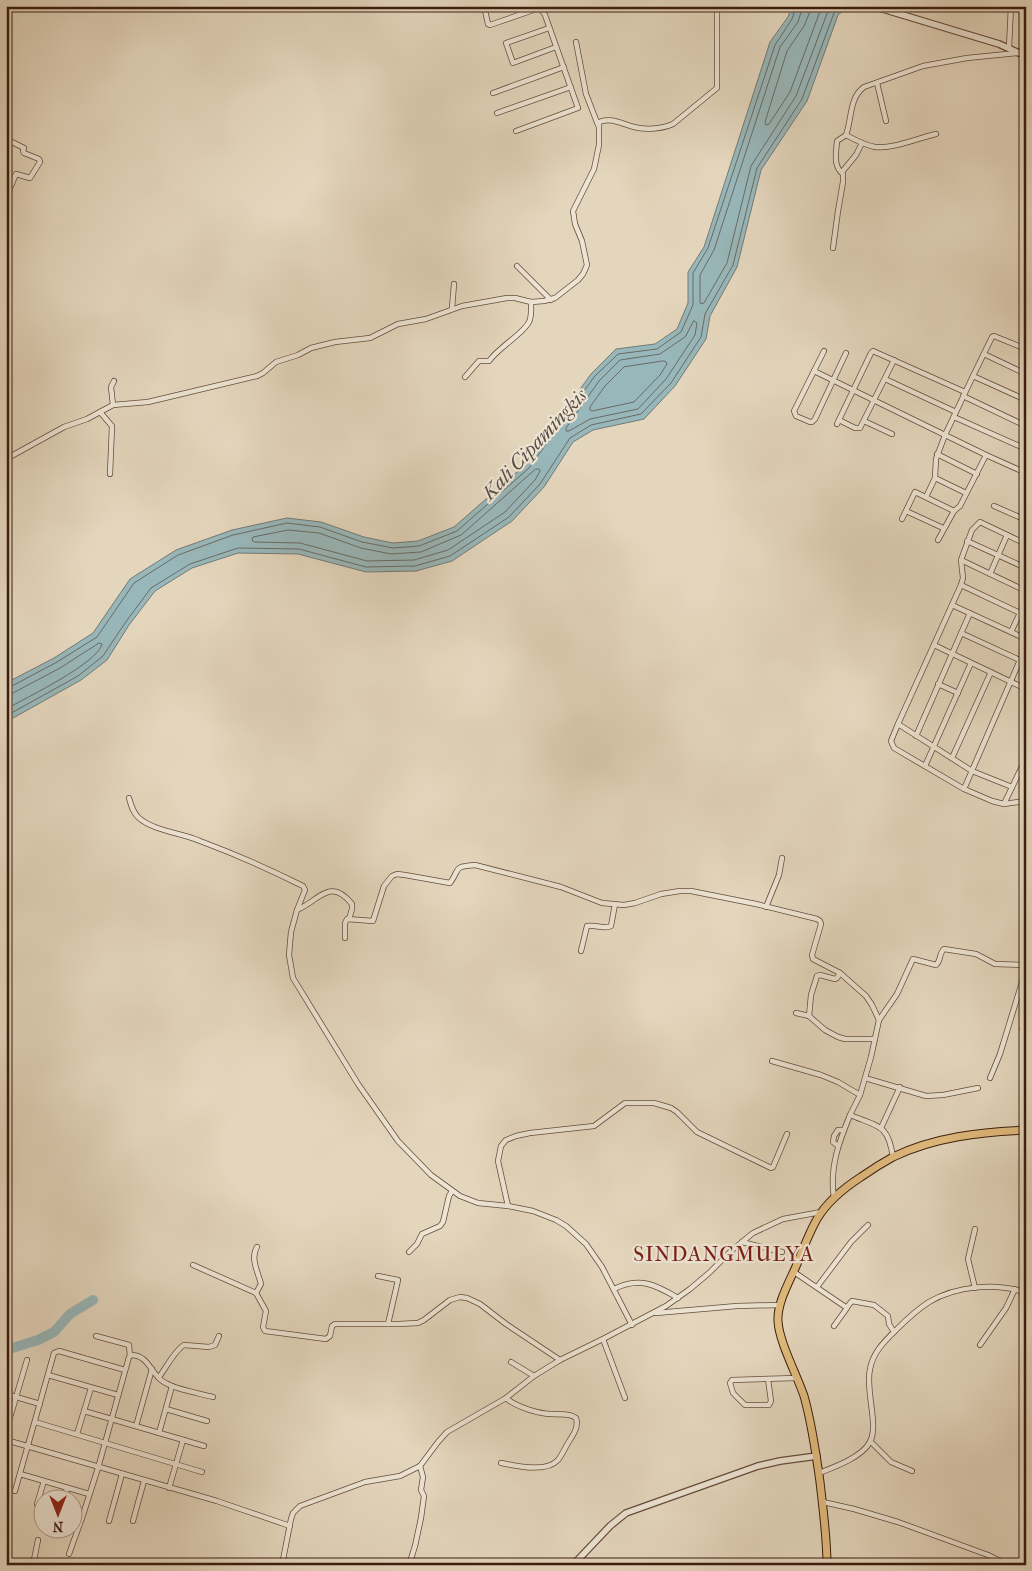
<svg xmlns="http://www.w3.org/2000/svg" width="1032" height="1571" font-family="'IM FELL French Canon',serif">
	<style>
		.water { fill: #98b7ba; stroke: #737a76 }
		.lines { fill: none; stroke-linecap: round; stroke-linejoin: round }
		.shore { stroke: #6a6a65; stroke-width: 1 }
		.river { stroke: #98b7ba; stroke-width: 10 }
		.minor-casing { stroke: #654c3b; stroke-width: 6 }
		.tertiary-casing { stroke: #654c3b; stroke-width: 8 }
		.primary-casing { stroke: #3b1e10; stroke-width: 9 }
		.minor { stroke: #ede4d4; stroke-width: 4.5 }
		.tertiary { stroke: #ede4d4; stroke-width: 5.5 }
		.primary { stroke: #e2bb7e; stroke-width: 7 }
		.labels { text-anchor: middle; stroke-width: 4.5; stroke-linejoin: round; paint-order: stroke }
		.water-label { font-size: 20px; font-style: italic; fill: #574c43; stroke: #ede4d4 }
		.quarter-label { font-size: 21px; letter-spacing: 1px; fill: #7a1f14; stroke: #ede4d4 }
	</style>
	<rect width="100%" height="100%" fill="#e4d6bd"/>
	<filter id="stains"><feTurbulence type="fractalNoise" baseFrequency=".004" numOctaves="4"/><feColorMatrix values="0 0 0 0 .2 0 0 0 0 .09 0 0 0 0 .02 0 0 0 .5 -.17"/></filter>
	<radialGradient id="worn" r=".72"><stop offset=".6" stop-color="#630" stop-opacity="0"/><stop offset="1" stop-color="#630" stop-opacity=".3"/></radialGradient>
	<!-- water -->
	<polygon class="water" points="792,6 849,6 838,15 807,101 761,170 737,267 710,316 706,339 675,386 644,419 593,430 573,442 544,487 512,521 452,561 416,571 366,572 298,554 238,553 192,568 155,591 129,625 107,660 81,680 6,722 6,683 54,658 93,633 130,579 176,550 232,530 287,518 321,522 364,537 393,543 418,541 454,527 525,465 591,374 616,349 655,344 677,329 688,303 688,272 704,247 770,42 788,17"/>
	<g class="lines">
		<!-- shore -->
		<g class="shore">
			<polyline points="803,6 798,22 780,47 714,250 700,275 700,302 701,304 704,303 727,263 751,166 796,96 828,11 831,6"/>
			<polyline points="810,6 809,14 804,26 787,51 765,122 766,125 769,124 790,92 822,6"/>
			<polygon points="694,321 697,323 695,335 666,379 638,409 590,419 569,431 566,431 566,428 599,381 620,360 660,354 685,337"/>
			<polygon points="664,361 666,362 667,364 660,375 634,402 592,411 590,410 590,407 605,386 624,367"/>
			<polygon points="536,469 539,469 540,471 535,480 505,512 448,550 414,560 367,561 300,543 254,542 252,540 253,537 288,530 319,533 361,548 391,554 421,552 461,535"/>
			<polyline points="6,687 10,687 57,662 97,637 134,583 178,555 233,535 287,523 320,527 362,542 393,548 419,546 457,531 529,468 594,377 618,354 657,349 681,332 693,305 693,273 708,248 775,45 792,19 796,6"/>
			<path d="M6,694L13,693L60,668L99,643L102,644C98,663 26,698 6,709"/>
			<polyline points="6,716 78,676 103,656 125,623 151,588 190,564 238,548 299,549 366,567 415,566 450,556 509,517 540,484 570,438 591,425 641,414 671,383 701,337 705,314 733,265 757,168 802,99 834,13 841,6"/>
		</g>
		<!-- river -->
		<polyline class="river" points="6,1350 38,1340 54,1332 70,1314 93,1300"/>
		<!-- minor casing -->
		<g class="minor-casing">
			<g id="minor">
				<polyline points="447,6 448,9"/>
				<polyline points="484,6 488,24 490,25 539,8"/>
				<polyline points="549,28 506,43 513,63 556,47"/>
				<polyline points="576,42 586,94 598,125"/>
				<polyline points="1009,48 1011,6"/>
				<polyline points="877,83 886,121"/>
				<polyline points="493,93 564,67"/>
				<polyline points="497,113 571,87"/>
				<polyline points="516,131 578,108 545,15 539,6"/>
				<path d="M846,135C855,140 865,145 875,147C893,149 919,138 936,134"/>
				<polyline points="6,139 24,148 23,151 24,153 39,159 40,162 30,178 16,174 10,188 6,187"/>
				<polyline points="842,172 856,155 862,143"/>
				<path d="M833,248L838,211L843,182V174C833,166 836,154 837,141L846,135C852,119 849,98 864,87L923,66L967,58L1017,53"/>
				<polyline points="517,266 551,300"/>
				<polyline points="452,308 454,284"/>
				<polyline points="824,351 794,411 796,416 810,422 812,422 815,419 846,353"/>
				<polyline points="984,354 1026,374"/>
				<polyline points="814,371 945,435 936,459 935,478 966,493"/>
				<polyline points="973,376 992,337 994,336 1026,349"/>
				<path d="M465,377L479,361H489C499,347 523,334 529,322C532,316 531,307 531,302"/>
				<polyline points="885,379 956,412"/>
				<polyline points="963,396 1026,426"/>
				<polyline points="113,405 111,387 114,381"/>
				<polyline points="100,412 112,426 110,474"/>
				<polyline points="954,417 1026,449"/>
				<polyline points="839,420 855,428 860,428 894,360"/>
				<polyline points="864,421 892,434"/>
				<polyline points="837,424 871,353 873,351 965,392"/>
				<polyline points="937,454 977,474"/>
				<polyline points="986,455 1026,473"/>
				<path d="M6,459L64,427L87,419L113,405L148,402L257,376L263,373L276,362L298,355L311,348L335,342L370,338L398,324L426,319L462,306L507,298H515L531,302L544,301L555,298L578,280L583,274L587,265L582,241L575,224L573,211L594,169L599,145V122C611,117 622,124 634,127C645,130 662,129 673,124L717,88V6"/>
				<polyline points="926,497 935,478"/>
				<polyline points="994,506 1026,520"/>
				<polyline points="906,511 943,528"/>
				<polyline points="902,519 915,492 954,511"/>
				<polyline points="938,540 954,511 960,506 986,455 945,435 973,376 1026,400"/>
				<polyline points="967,541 1026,568"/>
				<polyline points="1026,544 980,522 972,530 961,560 963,578 961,585 898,724 891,741 894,748 964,789 992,801 1004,804 1026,801"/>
				<polyline points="961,560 1026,591"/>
				<polyline points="990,574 1007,535"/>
				<polyline points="961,585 1020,613"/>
				<polyline points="952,605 1026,639"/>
				<polyline points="1011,632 1026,600"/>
				<polyline points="961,633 1026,663"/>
				<polyline points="934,645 1026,689"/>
				<polyline points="938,684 958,693"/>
				<polyline points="898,724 972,771 1012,787"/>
				<polyline points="916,736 970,613"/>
				<polyline points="952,758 991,672"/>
				<polyline points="925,766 971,663"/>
				<polyline points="964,789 1020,660"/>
				<path d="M129,798C131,805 133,813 139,818C154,831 182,833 200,841C235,854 269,869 303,886L305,890L297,910L291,932L289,955L293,978L358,1084L398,1141L431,1175L460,1196L478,1203L508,1206L533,1211L556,1220L566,1226L586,1244L602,1267L632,1325"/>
				<polyline points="1004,804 1026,758"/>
				<polyline points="766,907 779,875 782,858"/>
				<path d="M297,910C320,900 330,877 352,904V909L349,919"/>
				<path d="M345,938V923L347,919L373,921L384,886L392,876L397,874L405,875L450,883C461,868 452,867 475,865L561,887L602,903L624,905L635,903L661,894L680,891H691L756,904L817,919L820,921L821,924L812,955L813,959L840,973L866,996L872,1005L879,1020L871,1057L860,1095L850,1115C879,1127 888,1124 893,1157"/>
				<path d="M581,951L587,926C595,924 604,930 611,926L615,904"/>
				<polyline points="796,1013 809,1016 825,1030 838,1037 845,1039 875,1039"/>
				<polyline points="809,1016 811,995 817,976 820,975 835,979 837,978 840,973"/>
				<path d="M879,1020L897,994L913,959L936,965C941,961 939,953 944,949L976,954L995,964L1026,965"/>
				<polyline points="1022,1029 1026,1030"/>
				<polyline points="772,1061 821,1075 838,1082 860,1095"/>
				<polyline points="865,1078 926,1096 943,1095 978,1088"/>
				<polyline points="990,1078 1000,1054 1026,969"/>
				<polyline points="881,1128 900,1087"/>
				<polyline points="838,1146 833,1142 834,1136 838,1130 844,1130"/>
				<path d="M834,1198C829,1168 839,1142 850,1115"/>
				<polyline points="508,1206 498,1161 501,1146 506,1140 516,1136 530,1133 594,1126 625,1103 654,1103 671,1108 677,1112 697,1132 771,1168 773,1167 787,1134"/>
				<polyline points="975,1229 968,1259 975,1288"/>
				<polyline points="742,1242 782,1252"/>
				<polyline points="409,1252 417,1244 422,1234 440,1226 443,1222 449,1196 452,1191"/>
				<polyline points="193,1265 256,1293 266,1311 263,1327 265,1331 326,1339 330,1336 332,1326 335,1324 399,1324 418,1323 424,1320 450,1300 460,1297 467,1298 480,1304 506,1324 560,1360"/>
				<polyline points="794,1272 847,1308 834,1326"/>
				<polyline points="378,1276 398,1280 388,1324"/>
				<polyline points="817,1287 851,1242 868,1225"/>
				<path d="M614,1289C639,1276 656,1285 678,1298"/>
				<path d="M256,1293L261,1284C258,1272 250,1258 257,1247"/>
				<polyline points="847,1307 852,1301 874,1305 888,1316 889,1324 894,1332"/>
				<polyline points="656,1313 737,1306 780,1305"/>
				<polyline points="96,1336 129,1345 130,1356"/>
				<polyline points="603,1339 625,1398"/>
				<polyline points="980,1345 1006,1308 1015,1289"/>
				<polyline points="511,1362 534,1376"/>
				<polyline points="48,1375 118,1395"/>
				<path d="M159,1377C166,1368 175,1350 184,1345L209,1347L215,1345L219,1336"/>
				<polyline points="768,1379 771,1401 769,1405 745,1405 733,1393 730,1383 732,1380 797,1378"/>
				<polyline points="6,1394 40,1404"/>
				<polyline points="166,1409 207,1421"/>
				<polyline points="84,1411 204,1446"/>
				<polyline points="35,1422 202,1472"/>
				<polyline points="136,1426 152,1369"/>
				<polyline points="6,1431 27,1360"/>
				<polyline points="159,1433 172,1386"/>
				<polyline points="77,1434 91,1388"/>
				<polyline points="6,1440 217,1501 290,1526"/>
				<polyline points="870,1441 891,1462 912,1471"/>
				<path d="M501,1463C517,1466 546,1473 558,1460C562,1455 565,1448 568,1443C573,1435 579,1427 576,1418C569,1413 561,1415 552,1414C539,1414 516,1407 506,1398"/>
				<path d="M819,1473C835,1467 862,1457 870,1442C879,1425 865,1390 870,1369C873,1352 885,1341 897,1329C907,1319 918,1309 929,1302C956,1286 997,1282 1026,1293"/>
				<polyline points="20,1474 89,1494"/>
				<polyline points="169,1488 183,1440"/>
				<polyline points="15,1491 54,1353 59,1351 125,1370"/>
				<polyline points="65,1498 67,1488"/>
				<polyline points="823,1502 854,1509 898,1522 988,1555 1008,1565"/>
				<polyline points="37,1504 44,1481"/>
				<polyline points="72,1515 82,1518"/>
				<polyline points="109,1521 122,1474"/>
				<polyline points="133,1521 144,1481"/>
				<path d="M69,1554L82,1518L98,1468L129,1357L132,1355C148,1356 150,1371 161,1380C172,1389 198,1393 213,1397"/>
				<polyline points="33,1565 38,1540"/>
				<polyline points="282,1565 291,1519 293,1513 300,1506 365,1482 400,1476 420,1466 438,1442 447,1432 506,1398 534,1376 560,1360 603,1339 666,1306 690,1289 709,1273 731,1251 753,1233 783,1219 821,1212"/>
				<polyline points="409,1565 415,1546 421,1518 424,1496 421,1490 423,1477 420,1466"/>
			</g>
		</g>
		<!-- tertiary casing -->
		<g class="tertiary-casing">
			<g id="tertiary">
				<polyline points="873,6 999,44 1019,53 1026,53"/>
				<polyline points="573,1565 610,1526 626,1513 758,1466 780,1461 817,1456"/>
			</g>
		</g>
		<!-- primary casing -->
		<g class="primary-casing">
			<path id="primary" d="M827,1565C827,1537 823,1509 820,1482C816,1453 812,1424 804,1396C797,1375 779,1342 778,1321C777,1302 790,1281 797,1264C803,1249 809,1233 817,1219C827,1202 844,1188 861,1177C871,1170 882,1163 893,1157C934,1137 981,1132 1026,1130"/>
		</g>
		<!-- minor -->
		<use href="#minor" class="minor"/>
		<!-- tertiary -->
		<use href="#tertiary" class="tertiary"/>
		<!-- primary -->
		<use href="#primary" class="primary"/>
	</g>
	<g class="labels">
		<!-- water labels -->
		<g class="water-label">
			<text transform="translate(534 444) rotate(-47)" y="7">Kali Cipamingkis</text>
		</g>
		<!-- quarter labels -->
		<g class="quarter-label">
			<text x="724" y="1261">SINDANGMULYA</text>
		</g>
	</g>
	<!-- margin -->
	<rect width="1032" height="1571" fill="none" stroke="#e4d6bd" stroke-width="25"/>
	<rect x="8" y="8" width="1017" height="1556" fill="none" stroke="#3b1e10" stroke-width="2.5"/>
	<rect x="12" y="12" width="1007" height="1546" fill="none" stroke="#3b1e10"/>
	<!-- north arrow -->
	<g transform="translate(58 1514) rotate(180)"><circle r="24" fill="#ede4d4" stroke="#a69586"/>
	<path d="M0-4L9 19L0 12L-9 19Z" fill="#8f2418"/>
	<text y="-8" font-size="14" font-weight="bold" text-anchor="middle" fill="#3b1e10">N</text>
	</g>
	<rect width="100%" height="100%" filter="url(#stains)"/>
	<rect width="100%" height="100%" fill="url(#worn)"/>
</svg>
